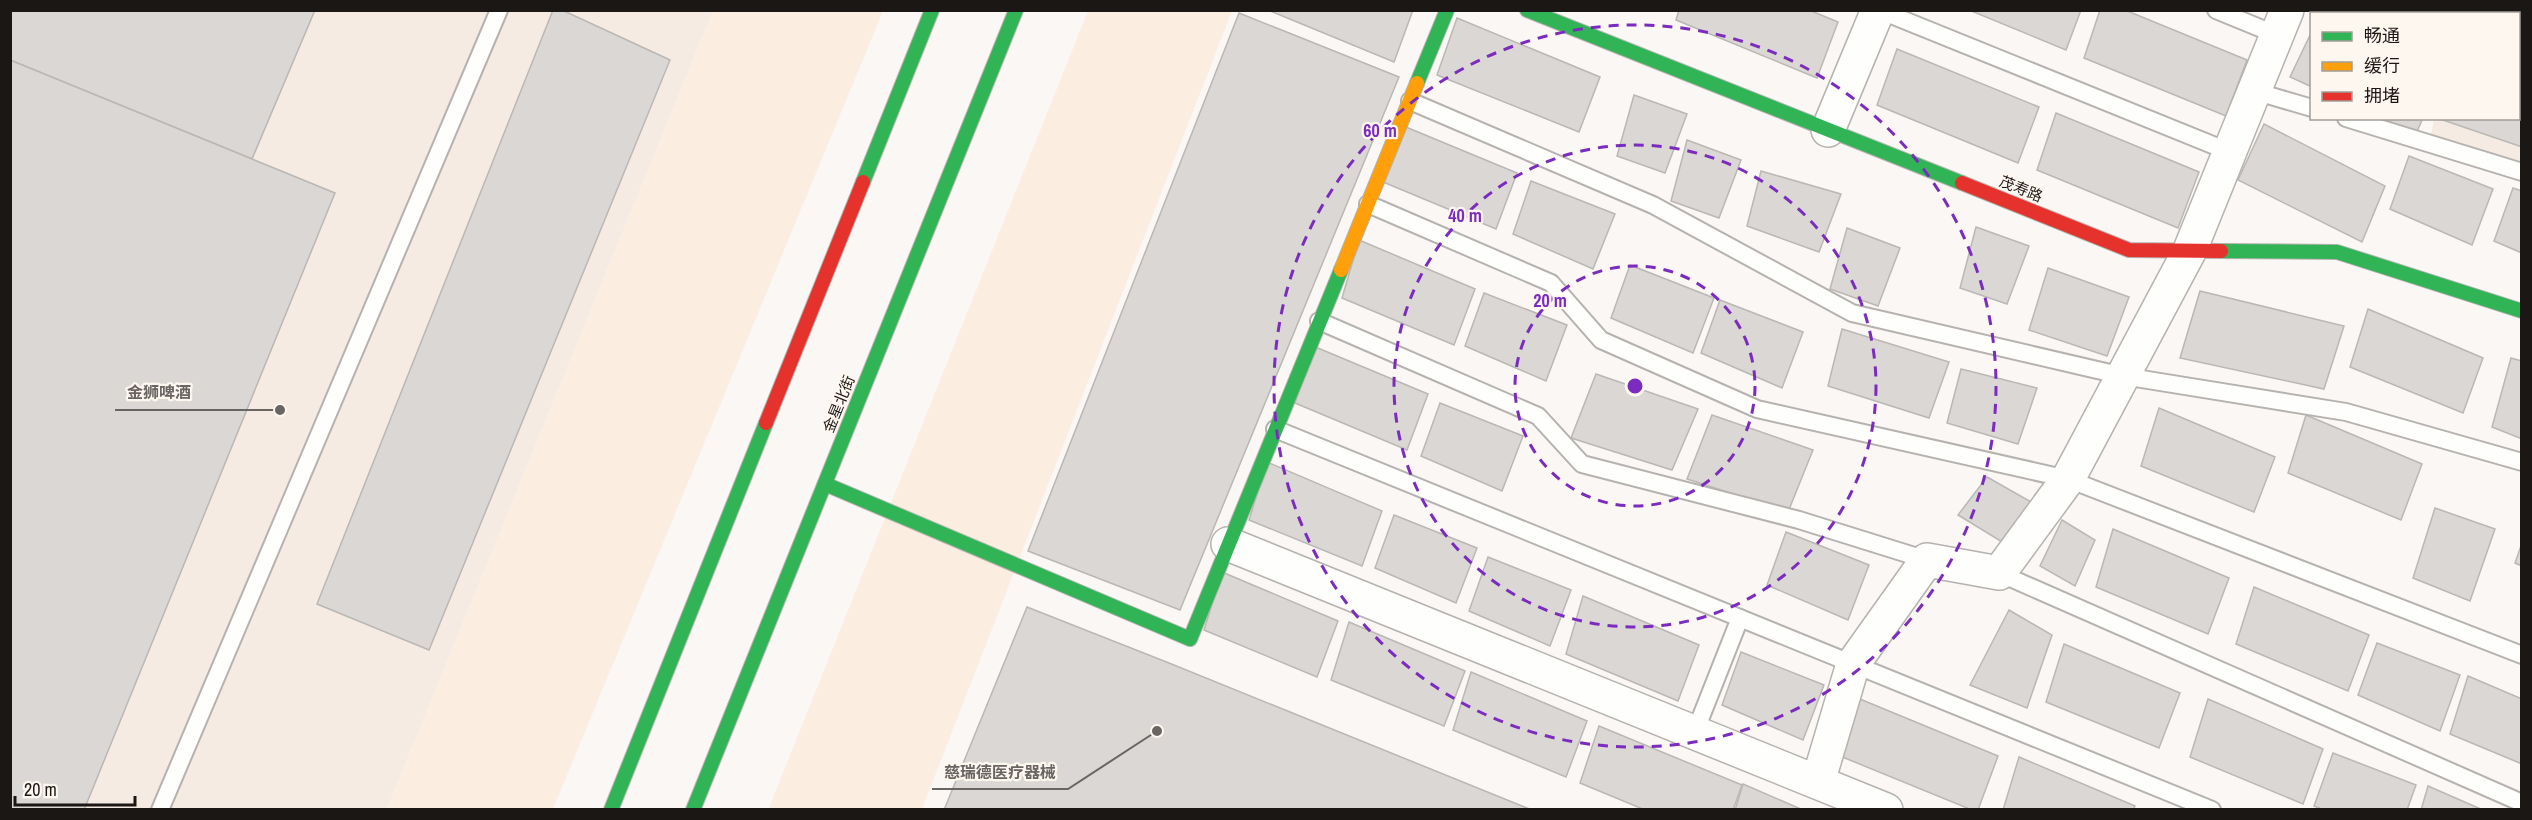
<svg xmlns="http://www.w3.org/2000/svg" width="2532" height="820" font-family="'Archivo Narrow','Noto Sans SC',sans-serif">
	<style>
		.built { fill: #f5ebe2 }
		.green { fill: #fbeee1 }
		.building { fill: #dad7d4; stroke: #bab7b4; stroke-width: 1.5 }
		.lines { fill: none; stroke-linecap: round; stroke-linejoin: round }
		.lane-casing { stroke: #b5b2af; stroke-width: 20 }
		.street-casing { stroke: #b5b2af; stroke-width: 36 }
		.fast-casing { stroke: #b5b2af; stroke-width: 16 }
		.slow-casing { stroke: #b5b2af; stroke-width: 16 }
		.jam-casing { stroke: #b5b2af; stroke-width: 16 }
		.lane { stroke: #fefefd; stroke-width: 16 }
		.street { stroke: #fefefd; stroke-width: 33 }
		.fast { stroke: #30b455; stroke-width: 14 }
		.slow { stroke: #ff9f0a; stroke-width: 14 }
		.jam { stroke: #e5322d; stroke-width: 14 }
		.ring { fill: none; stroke: #7b2cbf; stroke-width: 3; stroke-dasharray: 10 8 }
		.labels { text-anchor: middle; stroke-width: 4.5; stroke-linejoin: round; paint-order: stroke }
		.street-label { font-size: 15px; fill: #1b1715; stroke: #fef7f0 }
		.centre { fill: #7b2cbf; stroke: #fef7f0; stroke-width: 3 }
		.ring-label { font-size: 18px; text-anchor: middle; font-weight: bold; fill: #7b2cbf; stroke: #fef7f0; stroke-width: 4.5; stroke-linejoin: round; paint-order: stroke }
		.leader { fill: none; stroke: #696563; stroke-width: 2 }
		.callout-dot { fill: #696563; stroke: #fef7f0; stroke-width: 2 }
		.callout-label { font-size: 16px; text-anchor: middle; font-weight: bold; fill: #696563; stroke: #fef7f0; stroke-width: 4.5; stroke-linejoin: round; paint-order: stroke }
	</style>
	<rect width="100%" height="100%" fill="#faf7f4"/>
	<!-- built -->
	<g class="built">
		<polygon points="10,11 713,11 387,809 11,809"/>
		<polygon points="2360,11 2521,11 2521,167 2431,135 2434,119 2518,118 2518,14 2366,14"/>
	</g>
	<!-- green -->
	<g class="green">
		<polygon points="713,11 883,11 553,809 387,809"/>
		<polygon points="1088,11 1232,11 922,809 768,810"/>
	</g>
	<!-- building -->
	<g class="building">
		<polygon points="10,10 315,10 252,159 10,60"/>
		<polygon points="553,10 562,10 670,60 429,650 317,604"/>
		<polygon points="1268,10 1413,10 1394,62"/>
		<polygon points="1679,10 1809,10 1838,22 1817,78 1676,20"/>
		<polygon points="1969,10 2081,10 2066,50"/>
		<polygon points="2100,10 2125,10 2247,60 2226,116 2084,58"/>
		<polygon points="2476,10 2522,10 2522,147 2437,118 2518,118 2518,14 2475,14"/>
		<polygon points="1239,13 1399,77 1180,610 1028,551"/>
		<polygon points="1457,18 1600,77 1579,132 1437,75"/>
		<polygon points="2312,31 2312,87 2290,77"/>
		<polygon points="1897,49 2039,107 2018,163 1877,105"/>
		<polygon points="10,60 335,193 84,810 10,810"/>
		<polygon points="1634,95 1687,114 1665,173 1617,156"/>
		<polygon points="2056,113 2199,172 2178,228 2037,170"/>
		<polygon points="2375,118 2423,118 2414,138"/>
		<polygon points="2264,124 2385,186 2362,242 2238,180"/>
		<polygon points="1401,125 1517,173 1496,229 1383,182"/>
		<polygon points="1687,140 1741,160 1719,218 1671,201"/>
		<polygon points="2409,156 2493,189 2472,245 2390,209"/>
		<polygon points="1761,171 1841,194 1819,252 1747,226"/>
		<polygon points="1531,181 1615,214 1593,269 1513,234"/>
		<polygon points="2513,188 2522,191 2522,253 2494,241"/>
		<polygon points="1976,227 2029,246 2007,304 1960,288"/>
		<polygon points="1847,228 1900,248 1878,306 1830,289"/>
		<polygon points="1359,240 1475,289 1454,345 1342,298"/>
		<polygon points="1630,265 1714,298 1693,353 1611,318"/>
		<polygon points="2048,268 2129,297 2107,356 2029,330"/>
		<polygon points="2200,291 2344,326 2324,389 2180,358"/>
		<polygon points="1484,293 1567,325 1546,381 1465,346"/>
		<polygon points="1720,300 1803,332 1782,388 1701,353"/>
		<polygon points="2368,309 2483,358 2463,413 2350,367"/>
		<polygon points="1842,329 1949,362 1929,418 1828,386"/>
		<polygon points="1313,346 1428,394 1407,450 1295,403"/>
		<polygon points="2511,358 2522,361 2522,439 2492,427"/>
		<polygon points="1961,369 2037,388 2018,444 1947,423"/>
		<polygon points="1596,374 1698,409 1672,470 1571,438"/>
		<polygon points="1440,403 1523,436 1502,491 1421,456"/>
		<polygon points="2159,408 2275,457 2254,512 2141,466"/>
		<polygon points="1712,415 1813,450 1788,512 1687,479"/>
		<polygon points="2306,415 2422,464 2401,520 2288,473"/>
		<polygon points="1267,462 1382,511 1362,566 1249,520"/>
		<polygon points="1987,477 2033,503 2007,545 1958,515"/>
		<polygon points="2435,508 2495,529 2470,601 2413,578"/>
		<polygon points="1394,515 1477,548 1456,603 1375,568"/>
		<polygon points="2062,520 2095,540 2075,586 2040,566"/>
		<polygon points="2113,529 2229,578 2208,634 2096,587"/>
		<polygon points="1786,532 1869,565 1848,620 1767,585"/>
		<polygon points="2522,543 2522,566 2515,563"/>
		<polygon points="1488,557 1571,590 1550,646 1469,611"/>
		<polygon points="1222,572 1338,621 1317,677 1204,630"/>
		<polygon points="2254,587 2369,635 2348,691 2236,644"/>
		<polygon points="1583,596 1699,645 1678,701 1566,654"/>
		<polygon points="1027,607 1169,663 1532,810 944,810"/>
		<polygon points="2009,610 2052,635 2027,708 1970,685"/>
		<polygon points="1349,622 1465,671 1444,726 1331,680"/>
		<polygon points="2377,643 2460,675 2440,731 2358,695"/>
		<polygon points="2064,644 2180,693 2159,748 2046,702"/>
		<polygon points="1741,652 1824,685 1803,740 1722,705"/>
		<polygon points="1471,672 1587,721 1566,777 1453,730"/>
		<polygon points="2468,676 2522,699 2522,764 2450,734"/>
		<polygon points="1855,697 1998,756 1978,810 1972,810 1835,754"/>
		<polygon points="2208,699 2323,749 2303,804 2190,757"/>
		<polygon points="1599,726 1742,785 1733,810 1645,810 1580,783"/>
		<polygon points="2333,753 2416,785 2407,810 2324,810 2314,806"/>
		<polygon points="2019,757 2135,806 2133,810 2003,810"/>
		<polygon points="1743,784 1803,810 1735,810"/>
		<polygon points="2428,786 2483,810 2421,810"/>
	</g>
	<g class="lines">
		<!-- lane casing -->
		<g class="lane-casing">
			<g id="lane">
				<polyline points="1879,10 2230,152"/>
				<polyline points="2216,10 2277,35"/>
				<polyline points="2254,91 2312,108"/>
				<polyline points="1410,101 1653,205 1852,313 2123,376 2346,412 2522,462"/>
				<polyline points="2346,118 2522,172"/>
				<polyline points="1368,204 1551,283 1601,340 1757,409 2068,479 2522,655"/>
				<polyline points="1319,321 1538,416 1582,464 1799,520 1927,560"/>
				<polyline points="1275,429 2212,810"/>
				<polyline points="1999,573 2522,803"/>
				<polyline points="1695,732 1740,618"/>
				<polyline points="160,810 499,10"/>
			</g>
		</g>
		<!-- street casing -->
		<g class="street-casing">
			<g id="street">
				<polyline points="1828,130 1878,10"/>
				<polyline points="1228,544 1886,810"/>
				<polyline points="1818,782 1853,664 1927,560 1999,573 2068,479 2190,250 2287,10"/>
			</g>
		</g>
		<!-- fast casing -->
		<g class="fast-casing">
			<g id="fast">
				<polyline points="1527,10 1962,183"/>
				<polyline points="1417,83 1447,10"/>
				<polyline points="863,182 932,10"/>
				<polyline points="2221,251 2337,252 2522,311"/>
				<polyline points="825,484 1190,639 1341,270"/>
				<polyline points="611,810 766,423"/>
				<polyline points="693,810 1016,10"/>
			</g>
		</g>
		<!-- slow casing -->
		<g class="slow-casing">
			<polyline id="slow" points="1341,270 1417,83"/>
		</g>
		<!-- jam casing -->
		<g class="jam-casing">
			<g id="jam">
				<polyline points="1962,183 2129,250 2221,251"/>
				<polyline points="766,423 863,182"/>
			</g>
		</g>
		<!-- lane -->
		<use href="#lane" class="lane"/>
		<!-- street -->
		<use href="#street" class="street"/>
		<!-- fast -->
		<use href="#fast" class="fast"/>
		<!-- slow -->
		<use href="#slow" class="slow"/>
		<!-- jam -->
		<use href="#jam" class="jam"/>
	</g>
	<!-- distance rings -->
	<g class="ring">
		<circle cx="1635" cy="386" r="120"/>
		<circle cx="1635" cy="386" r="241"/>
		<circle cx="1635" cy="386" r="361"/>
	</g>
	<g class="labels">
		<!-- street labels -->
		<g class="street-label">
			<text transform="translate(2021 189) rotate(22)" y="5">茂寿路</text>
			<text transform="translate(839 404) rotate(-68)" y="5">金星北街</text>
		</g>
	</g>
	<circle cx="1635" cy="386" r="9" class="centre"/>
	<g class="ring-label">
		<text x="1380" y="137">60 m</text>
		<text x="1465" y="222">40 m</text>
		<text x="1550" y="307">20 m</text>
	</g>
	<!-- callouts -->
	<path class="leader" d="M280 410L203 410H115M1157 731L1068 789H932"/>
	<g class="callout-dot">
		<circle cx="280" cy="410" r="6"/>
		<circle cx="1157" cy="731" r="6"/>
	</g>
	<g class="callout-label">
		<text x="159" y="398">金狮啤酒</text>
		<text x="1000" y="778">慈瑞德医疗器械</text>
	</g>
	<!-- border -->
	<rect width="2532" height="820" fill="none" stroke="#1b1715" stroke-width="24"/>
	<!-- legend -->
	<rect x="2310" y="12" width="210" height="108" fill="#fef7f0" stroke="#a39d98" stroke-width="1.5"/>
	<rect x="2322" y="32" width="30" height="9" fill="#30b455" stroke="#a39d98" stroke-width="1.5"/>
	<text x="2364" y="42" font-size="18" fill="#1b1715">畅通</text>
	<rect x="2322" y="62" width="30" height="9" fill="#ff9f0a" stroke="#a39d98" stroke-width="1.5"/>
	<text x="2364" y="72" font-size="18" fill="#1b1715">缓行</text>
	<rect x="2322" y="92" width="30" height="9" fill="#e5322d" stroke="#a39d98" stroke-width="1.5"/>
	<text x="2364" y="102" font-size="18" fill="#1b1715">拥堵</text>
	<!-- scale -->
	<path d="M15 796v9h120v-9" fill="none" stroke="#1b1715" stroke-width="3"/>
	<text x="24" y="796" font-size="18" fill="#1b1715" stroke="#fef7f0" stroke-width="4.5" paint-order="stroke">20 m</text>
</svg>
